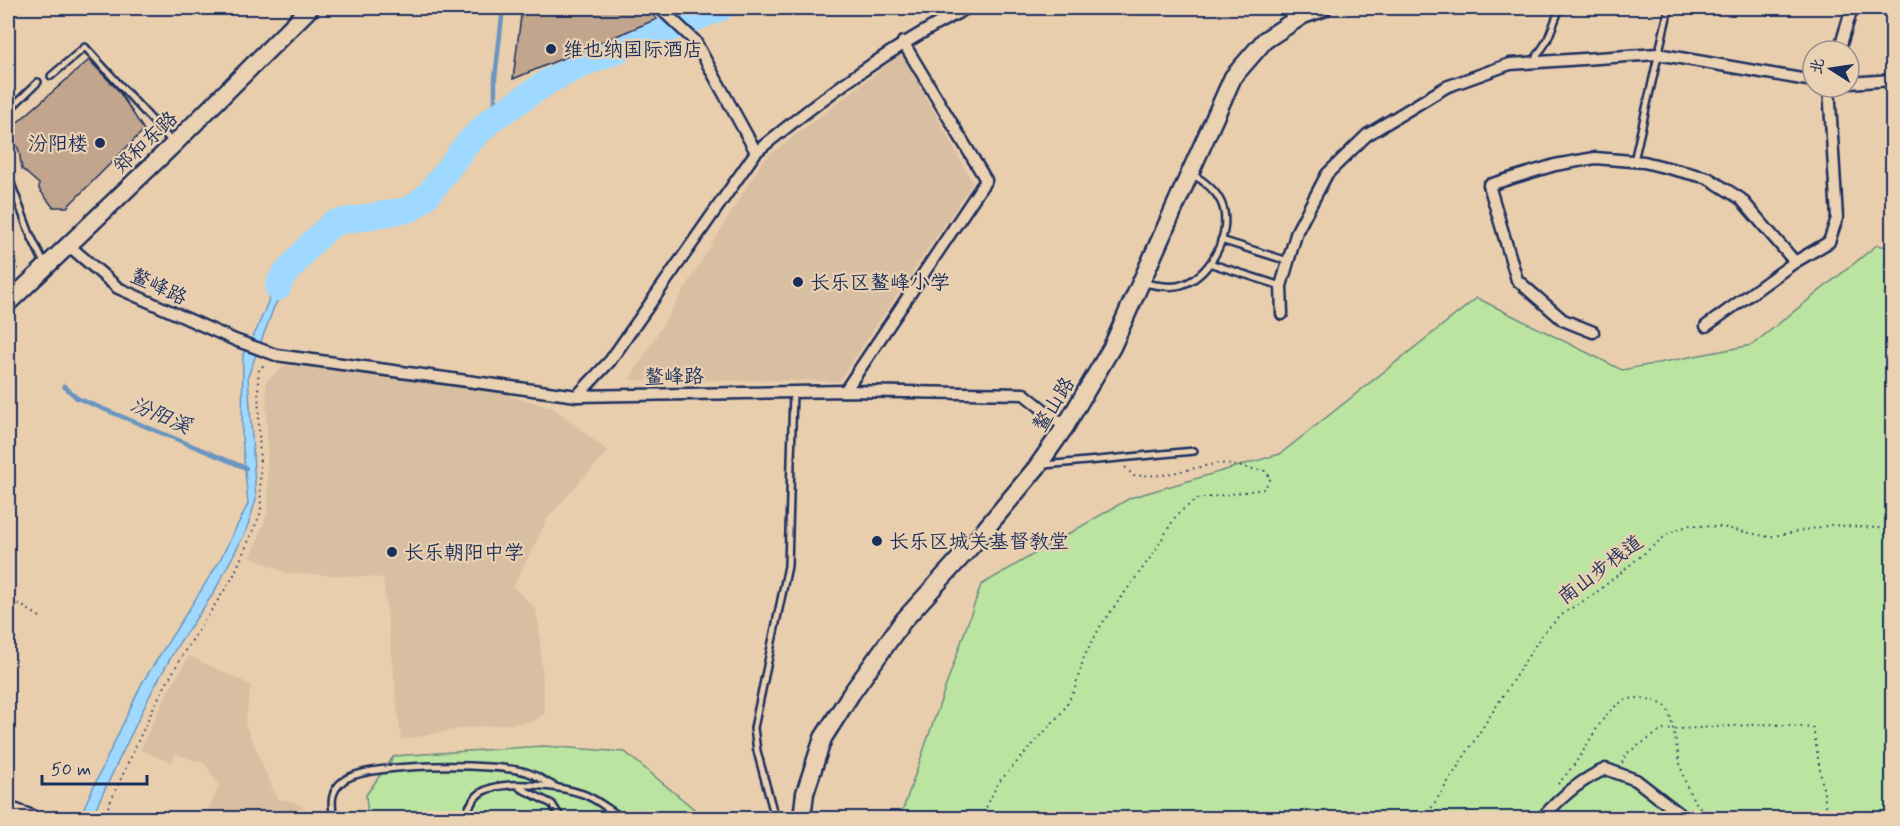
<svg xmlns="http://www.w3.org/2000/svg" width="1900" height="826" font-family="Mynerve,'LXGW WenKai TC',sans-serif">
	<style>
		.built { fill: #d9bfa2 }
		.green { fill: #bbe4a0; stroke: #6b8a7f; stroke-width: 1.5 }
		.water { fill: #9fd9ff; stroke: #6a95bf; stroke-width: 1.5 }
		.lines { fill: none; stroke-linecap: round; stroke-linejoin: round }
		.stream { stroke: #6a95bf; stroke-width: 4.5 }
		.river { stroke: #9fd9ff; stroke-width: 26 }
		.building { fill: #c1a68d; stroke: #1b2f5e; stroke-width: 1.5 }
		.lane-casing { stroke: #1b2f5e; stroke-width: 10 }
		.street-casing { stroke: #1b2f5e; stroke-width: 15 }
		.secondary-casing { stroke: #1b2f5e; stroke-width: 21 }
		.path { stroke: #1b2f5e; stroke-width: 2; stroke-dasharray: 1.5 4.5; stroke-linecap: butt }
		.lane { stroke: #ead1b2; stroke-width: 5 }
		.street { stroke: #ead1b2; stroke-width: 10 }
		.secondary { stroke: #ead1b2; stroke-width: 16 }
		.poi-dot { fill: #1b2f5e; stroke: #ead1b2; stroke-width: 2 }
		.labels { text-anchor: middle; stroke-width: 4.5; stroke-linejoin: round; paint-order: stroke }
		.poi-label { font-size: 20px; fill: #1b2f5e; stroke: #ead1b2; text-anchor: start }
		.street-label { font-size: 20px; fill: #1b2f5e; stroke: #ead1b2 }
		.water-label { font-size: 21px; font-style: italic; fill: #28406e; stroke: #ead1b2 }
	</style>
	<rect width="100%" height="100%" fill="#e9cead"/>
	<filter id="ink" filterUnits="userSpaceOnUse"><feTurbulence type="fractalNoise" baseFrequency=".0167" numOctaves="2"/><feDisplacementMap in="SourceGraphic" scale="12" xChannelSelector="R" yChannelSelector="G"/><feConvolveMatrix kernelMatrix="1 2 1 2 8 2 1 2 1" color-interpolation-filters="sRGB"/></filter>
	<g filter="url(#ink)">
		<!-- built -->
		<g class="built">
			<polygon points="902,53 973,183 839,381 629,380 763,160"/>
			<polygon points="286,365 466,385 552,407 608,451 549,516 513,587 535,608 539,625 545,714 532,722 464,728 401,740 383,578 286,573 251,557 268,512 266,381"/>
			<polygon points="189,656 251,685 245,723 271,785 279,799 295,802 310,813 313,818 205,818 219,785 204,763 175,754 172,763 140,750 165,697"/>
		</g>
		<!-- green -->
		<g class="green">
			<polygon points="1877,245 1892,248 1892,818 900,818 981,585 1130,498 1280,454 1477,298 1622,370 1752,345"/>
			<polygon points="543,746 625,752 705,818 368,818 366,795 394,756"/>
		</g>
		<!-- water -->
		<polygon class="water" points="295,247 297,264 274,307 248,376 256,500 246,531 213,594 179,643 152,691 91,818 79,818 142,683 219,562 248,504 242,437 243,354 257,329 276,282"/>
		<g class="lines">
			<!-- stream -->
			<g class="stream">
				<polyline points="495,118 495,78 503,8"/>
				<polyline points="64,386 77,398 246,468"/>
			</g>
			<!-- river -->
			<polyline class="river" points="278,288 281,279 310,245 333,223 411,209 429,194 467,144 491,120 549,81 579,66 721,8"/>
		</g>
		<!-- building -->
		<g class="building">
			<polygon points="522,8 645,8 657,19 513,79"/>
			<polygon points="89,60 118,90 144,130 67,207 53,207 39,189 39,184 22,169 19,151 10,129"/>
		</g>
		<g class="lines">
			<!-- lane casing -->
			<g class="lane-casing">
				<g id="lane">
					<polyline points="1533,62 1547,41 1560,8"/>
					<polyline points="51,76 85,47 173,143"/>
					<polyline points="8,111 38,82"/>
					<polyline points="1634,161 1669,8"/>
					<polyline points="8,175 30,234 44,263"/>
					<polyline points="1221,240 1288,261"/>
					<polyline points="1212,264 1281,286"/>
					<path d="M1143,283C1156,285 1172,289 1184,284C1212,274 1234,230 1221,202C1215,189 1204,181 1192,174"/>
					<polyline points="1044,465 1194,451"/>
					<polyline points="520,788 552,804 561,818"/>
					<path d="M334,818C331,804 330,791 343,781C366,762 497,763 526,772C536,775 546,782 556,787"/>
					<path d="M465,818C468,807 475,794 486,790C509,780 560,786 583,794C597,799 610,811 623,818"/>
					<polyline points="775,818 757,751 754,728 788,566 793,392"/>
				</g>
			</g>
			<!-- street casing -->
			<g class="street-casing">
				<g id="street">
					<polyline points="1839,51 1852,8"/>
					<polyline points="1849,83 1892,80"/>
					<path d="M756,152C822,98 890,47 967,8"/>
					<polyline points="67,244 118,288 235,340 276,355 577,396 845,391 1024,394 1065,427"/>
					<polyline points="1282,314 1281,286 1297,231 1327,174 1367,135 1446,87 1510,64 1657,54 1813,81"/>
					<polyline points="1706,326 1795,262 1829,242 1837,218 1829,87"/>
					<polyline points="1593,332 1563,320 1517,280 1489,185 1555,165 1595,158 1644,162 1708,178 1741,199 1795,262"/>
					<polyline points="845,391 986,180 903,42"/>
					<polyline points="577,396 610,361 756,152 695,41 660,8"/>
					<path d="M1542,818C1559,799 1581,779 1606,769L1636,780L1685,818"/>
				</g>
			</g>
			<!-- secondary casing -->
			<g class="secondary-casing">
				<g id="secondary">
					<polyline points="8,303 174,144 310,8"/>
					<polyline points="8,810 30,818"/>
					<polyline points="802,818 805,793 823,738 851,694 903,621 973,544 1037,467 1065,427 1112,347 1233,77 1265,40 1303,15 1323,8"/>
				</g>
			</g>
			<!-- path -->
			<g class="path">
				<polyline points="8,246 19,271"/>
				<polyline points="8,597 40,617"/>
				<polyline points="1622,763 1627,753 1662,730 1769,724 1813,728 1828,818"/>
				<path d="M1558,784C1564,777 1571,769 1576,762C1600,728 1614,677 1667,707C1681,744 1675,793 1712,818"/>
				<polyline points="103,818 155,704 183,654 233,577 261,512 258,380 259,369 265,364"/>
				<polyline points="981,818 998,783 1063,711 1074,691 1084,657 1101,625 1153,554 1177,514 1197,499 1264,489 1271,478 1265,471 1219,463 1163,475 1134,476 1125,467"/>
				<polyline points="1425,818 1543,633 1565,612 1592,596 1669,533 1690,525 1722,527 1768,537 1831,525 1892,529"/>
			</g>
			<!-- lane -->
			<use href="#lane" class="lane"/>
			<!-- street -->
			<use href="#street" class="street"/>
			<!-- secondary -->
			<use href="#secondary" class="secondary"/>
		</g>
	</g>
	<!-- markers -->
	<g class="poi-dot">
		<circle cx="551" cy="49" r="6"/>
		<circle cx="100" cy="143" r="6"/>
		<circle cx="798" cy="282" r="6"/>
		<circle cx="877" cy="541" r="6"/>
		<circle cx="392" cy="552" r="6"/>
	</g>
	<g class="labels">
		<!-- poi labels -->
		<g class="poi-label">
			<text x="563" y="56">维也纳国际酒店</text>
			<text x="88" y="150" text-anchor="end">汾阳楼</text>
			<text x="810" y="289">长乐区鳌峰小学</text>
			<text x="889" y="548">长乐区城关基督教堂</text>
			<text x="404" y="559">长乐朝阳中学</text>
		</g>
		<!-- street labels -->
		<g class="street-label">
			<text transform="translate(145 142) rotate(-44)" y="7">郑和东路</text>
			<text transform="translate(159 286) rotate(25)" y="7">鳌峰路</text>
			<text transform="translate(674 376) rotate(-1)" y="7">鳌峰路</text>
			<text transform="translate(1053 404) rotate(-58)" y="7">鳌山路</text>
			<text transform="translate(1600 569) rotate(-37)" y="7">南山步栈道</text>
		</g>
		<!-- water labels -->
		<g class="water-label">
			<text transform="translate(161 415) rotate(23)" y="7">汾阳溪</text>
		</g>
	</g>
	<!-- margin -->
	<rect width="1900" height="826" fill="none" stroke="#ead1b2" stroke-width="30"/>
	<rect x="15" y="15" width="1870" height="796" fill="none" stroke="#1b2f5e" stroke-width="2" filter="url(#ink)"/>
	<!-- north arrow -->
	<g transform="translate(1831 69) rotate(282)"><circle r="28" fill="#ead1b2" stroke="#979090" stroke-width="1.5"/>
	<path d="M0-4.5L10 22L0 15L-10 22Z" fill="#1b2f5e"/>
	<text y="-9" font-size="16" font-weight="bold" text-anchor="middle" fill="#1b2f5e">北</text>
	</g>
	<!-- scale -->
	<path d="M42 775v9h105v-9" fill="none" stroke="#1b2f5e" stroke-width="3"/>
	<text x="51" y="775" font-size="18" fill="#1b2f5e" stroke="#ead1b2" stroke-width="4.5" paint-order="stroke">50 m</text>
</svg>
